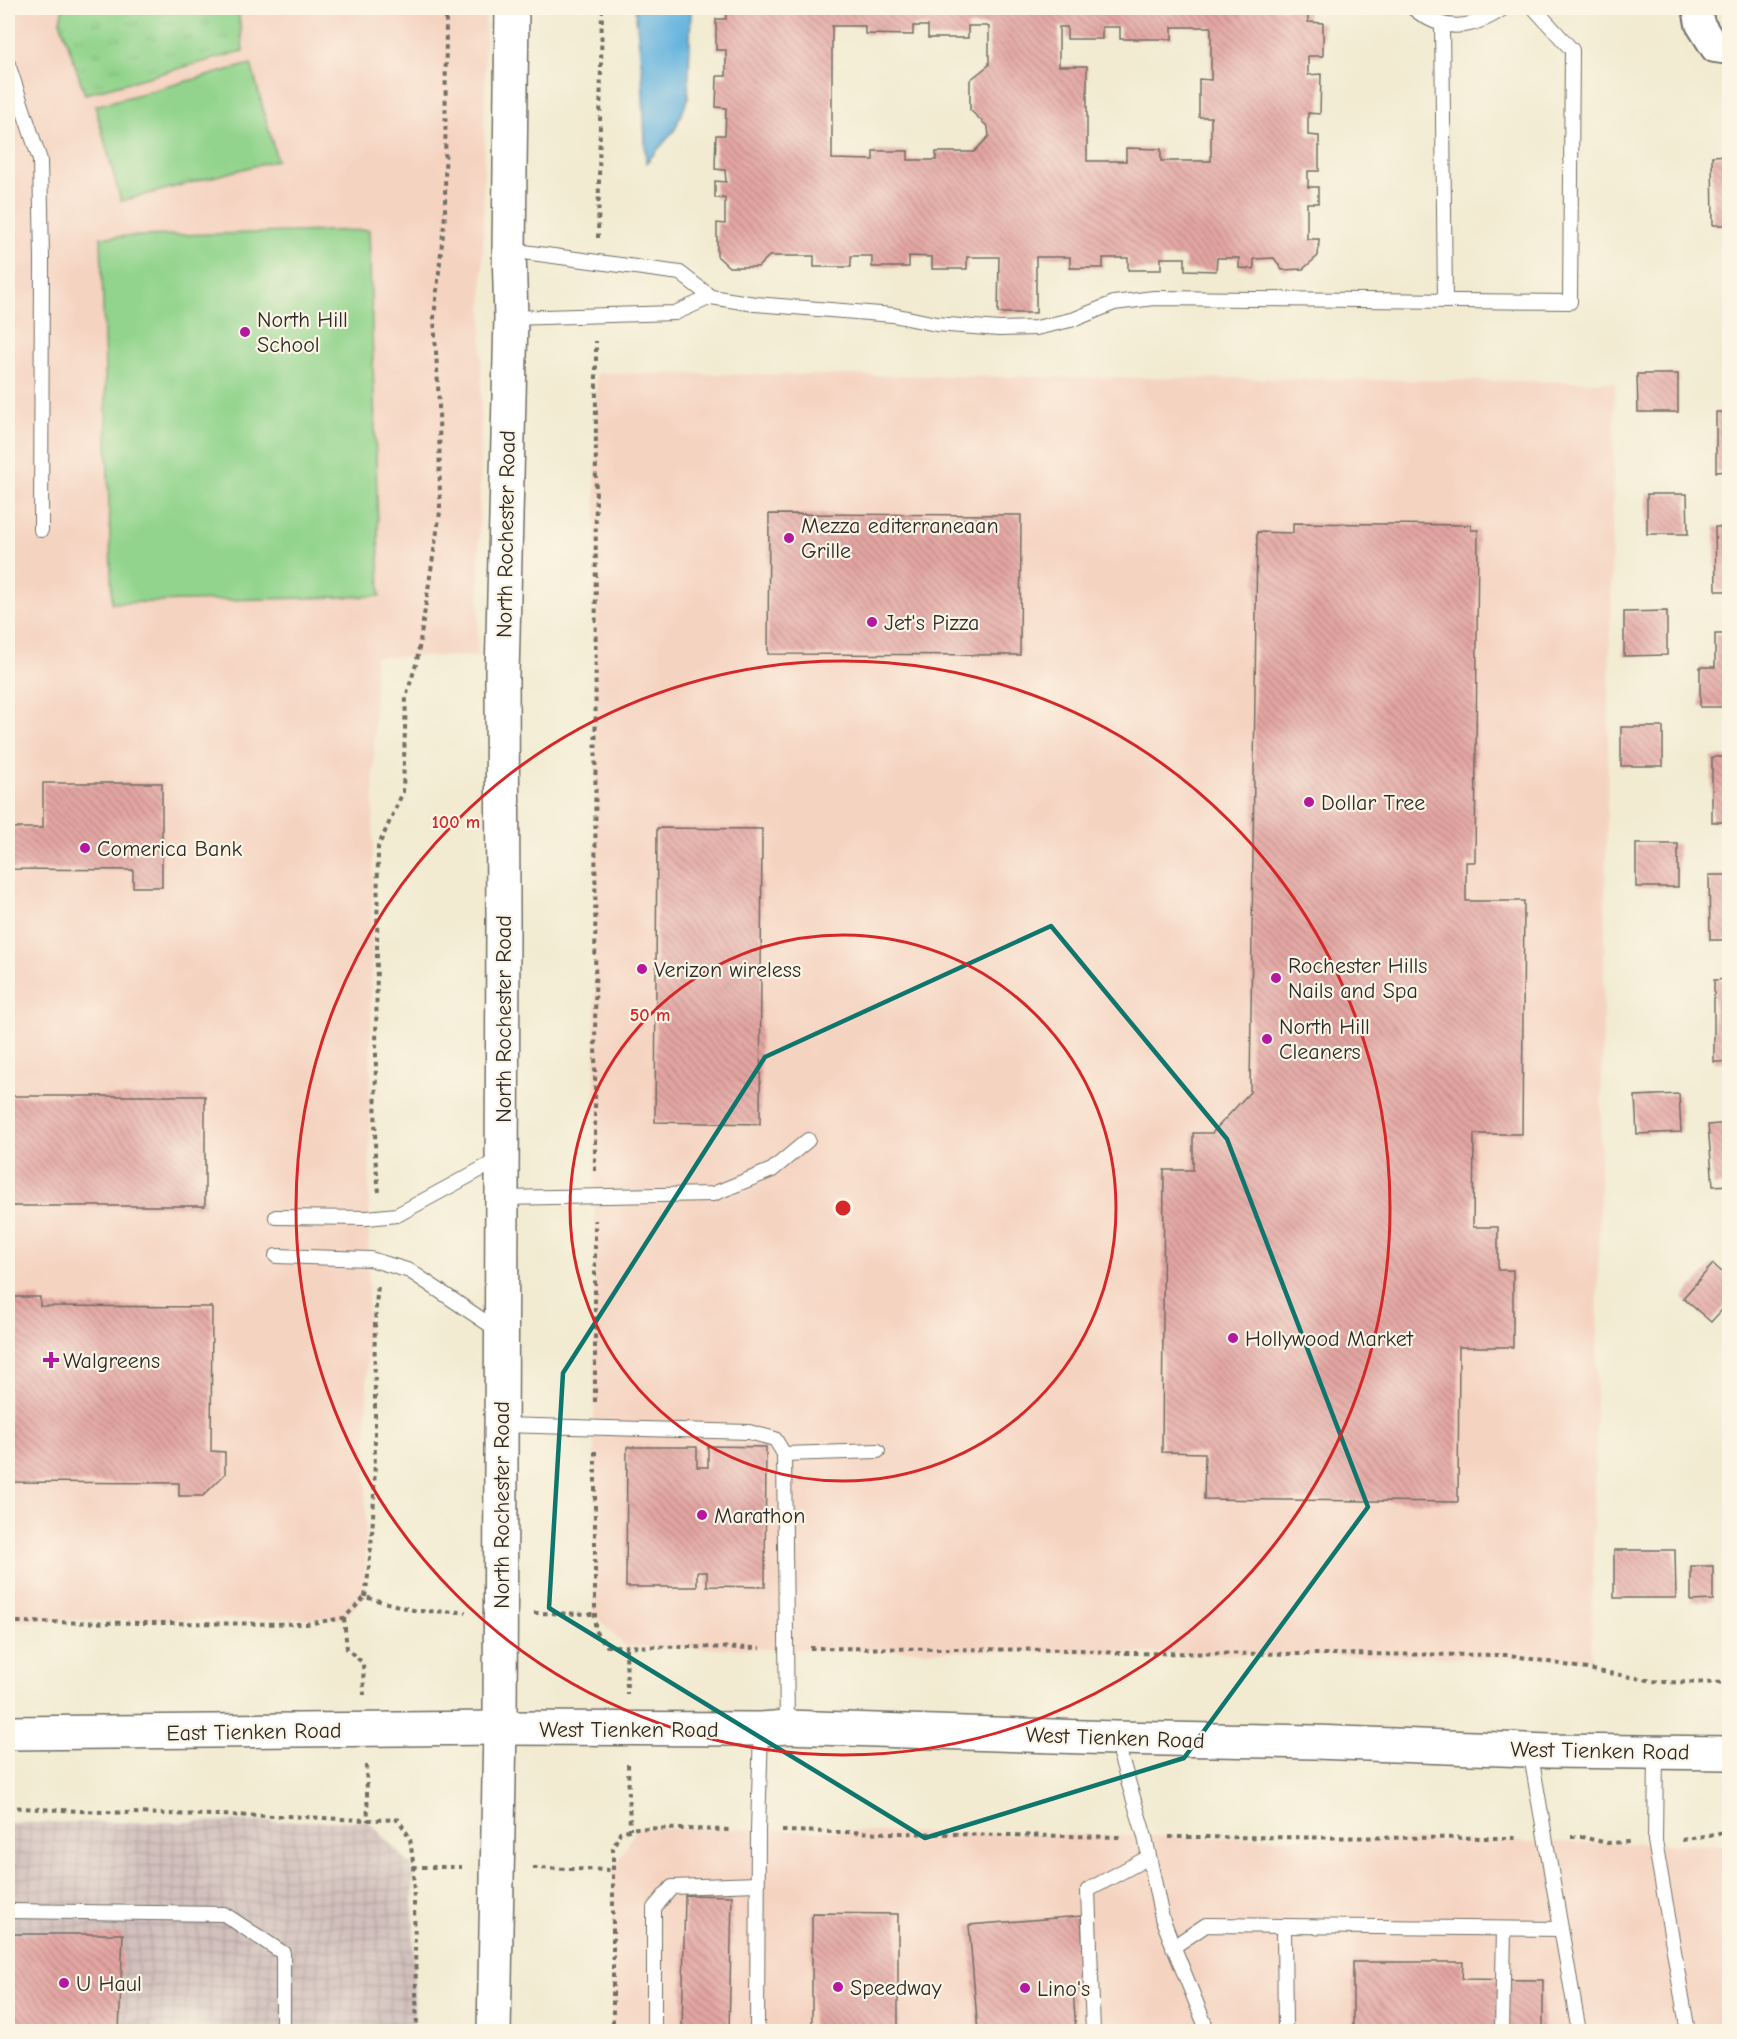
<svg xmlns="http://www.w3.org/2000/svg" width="1737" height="2039" font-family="'Comic Neue',sans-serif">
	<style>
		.built { fill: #f5d3c1 }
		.industrial { fill: url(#industrial-grid) }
		.green { fill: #92d48d; stroke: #5e805c; stroke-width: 1.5 }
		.park { fill: url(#park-tufts); stroke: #5e805c; stroke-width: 1.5 }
		.water { fill: #65b4df; stroke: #487085; stroke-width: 1.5 }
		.building { fill: url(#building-back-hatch); fill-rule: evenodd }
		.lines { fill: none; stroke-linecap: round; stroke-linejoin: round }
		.service-casing { stroke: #716e65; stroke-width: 16 }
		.minor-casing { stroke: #716e65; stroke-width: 32 }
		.secondary-casing { stroke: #716e65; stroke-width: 36 }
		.primary-casing { stroke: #716e65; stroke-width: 36 }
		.path { stroke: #716e65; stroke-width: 4; stroke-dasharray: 4.5 4.5; stroke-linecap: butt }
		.service { stroke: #fff; stroke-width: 14 }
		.minor { stroke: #fff; stroke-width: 28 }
		.secondary { stroke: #fff; stroke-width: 33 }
		.primary { stroke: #fff; stroke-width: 33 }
		.marked { fill: none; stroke: #0f766e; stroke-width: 4.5; stroke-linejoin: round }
		.ring { fill: none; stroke: #d62828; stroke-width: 3 }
		.poi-dot { fill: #b5179e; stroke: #fcf5e5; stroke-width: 2 }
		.labels { text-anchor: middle; stroke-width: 4.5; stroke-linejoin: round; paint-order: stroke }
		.poi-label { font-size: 22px; fill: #2b2b2b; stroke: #fcf5e5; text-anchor: start }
		.street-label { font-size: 22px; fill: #2b2b2b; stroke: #fcf5e5 }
		.centre { fill: #d62828; stroke: #fcf5e5; stroke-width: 3 }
		.ring-label { font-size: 18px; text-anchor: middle; font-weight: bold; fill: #d62828; stroke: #fcf5e5; stroke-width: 4.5; stroke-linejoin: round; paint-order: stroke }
	</style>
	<defs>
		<pattern id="industrial-grid" width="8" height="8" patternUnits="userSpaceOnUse" patternTransform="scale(1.5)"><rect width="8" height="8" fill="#d1c0bc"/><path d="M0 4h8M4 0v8" fill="none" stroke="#b4a5a2"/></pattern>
		<pattern id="park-tufts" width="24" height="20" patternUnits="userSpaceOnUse" patternTransform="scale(1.5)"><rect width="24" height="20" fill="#92d48d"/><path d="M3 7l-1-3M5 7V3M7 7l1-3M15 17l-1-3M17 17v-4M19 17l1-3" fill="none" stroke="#7eb67a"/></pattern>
		<pattern id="building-back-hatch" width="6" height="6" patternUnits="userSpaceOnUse" patternTransform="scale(1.5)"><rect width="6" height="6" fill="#e4a6a3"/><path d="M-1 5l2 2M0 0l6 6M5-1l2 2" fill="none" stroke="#b98785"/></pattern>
	</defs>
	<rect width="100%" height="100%" fill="#fcf5e5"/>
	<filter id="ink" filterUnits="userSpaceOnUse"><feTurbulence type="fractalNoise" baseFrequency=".0167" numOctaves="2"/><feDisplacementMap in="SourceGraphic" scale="12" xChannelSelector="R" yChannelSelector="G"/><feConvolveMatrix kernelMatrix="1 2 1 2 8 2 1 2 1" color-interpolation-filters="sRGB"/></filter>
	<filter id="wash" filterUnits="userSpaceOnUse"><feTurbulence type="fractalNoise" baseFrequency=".008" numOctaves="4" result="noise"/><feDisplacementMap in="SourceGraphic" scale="24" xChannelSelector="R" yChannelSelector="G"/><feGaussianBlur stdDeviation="1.35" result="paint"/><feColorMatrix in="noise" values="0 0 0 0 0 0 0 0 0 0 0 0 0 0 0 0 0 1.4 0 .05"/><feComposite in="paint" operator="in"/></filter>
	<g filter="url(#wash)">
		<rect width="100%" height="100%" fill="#f2ebd2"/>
		<!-- built -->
		<g class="built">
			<polygon points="8,8 486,8 478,656 375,657 365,1597 344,1618 8,1621"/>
			<polygon points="596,373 1615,382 1591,1659 626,1647 594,1614"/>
			<polygon points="637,1828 1729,1845 1729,2031 612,2032 613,1870"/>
		</g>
		<!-- industrial -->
		<polygon class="industrial" points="368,1821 413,1867 414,2031 8,2031 8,1823"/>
		<!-- green -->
		<g class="green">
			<polygon points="251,64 277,160 121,201 95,106"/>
			<polygon points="369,230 380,596 112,603 101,237"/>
		</g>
		<!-- park -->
		<polygon class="park" points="63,8 238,8 243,51 85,94 60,21"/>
		<!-- water -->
		<polygon class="water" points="635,8 691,8 688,99 674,131 646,163 642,70"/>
		<g id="blocks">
			<!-- building -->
			<g class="building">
				<path d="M726,8H1308V22L1323,23V56H1308V75L1321,74L1320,114L1308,113V135L1319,136V171H1308V187H1318V203H1307V239H1319L1318,256L1303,269L1282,270L1274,258L1254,259V269L1239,268V258H1217L1216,271L1185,270V258H1161V270H1128V258H1103V268H1070V257H1036V313H998L999,257H967V269H932V257L909,256V267H872V256H851V267H814V256H769L758,267H729L717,256V223L725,224V198H715V181L726,182L725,170L715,169L716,135H725L726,108L716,107L717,76H726V50H716V19H726ZM832,26H865V34L913,35V26H928V38H968V26H989V65L970,80V110L988,127L989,136L974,152H936V160H908V151H873V160L832,159ZM1059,27H1067V39H1102V27H1120V39H1172V27H1211V80L1199,79V117H1211V161H1161V149L1126,148V161H1087V66H1059Z"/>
				<polygon points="1730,155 1730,225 1713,225 1712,156"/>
				<polygon points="1637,374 1678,374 1678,412 1638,412"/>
				<polygon points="1716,412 1730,412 1730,471 1716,472"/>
				<polygon points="1647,494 1687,494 1688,534 1647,534"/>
				<polygon points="769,514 1021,515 1020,655 768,654"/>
				<polygon points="1293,523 1471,525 1471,530 1478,530 1475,862 1466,862 1466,901 1524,901 1522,1134 1474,1134 1473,1227 1498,1227 1498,1270 1513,1270 1513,1347 1459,1347 1458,1502 1204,1499 1205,1453 1162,1452 1164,1170 1193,1170 1193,1133 1212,1133 1250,1092 1257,532 1293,533"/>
				<polygon points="1715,527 1730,527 1730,591 1716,591"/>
				<polygon points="1667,611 1667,655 1624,656 1624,612"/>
				<polygon points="1715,634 1730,634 1730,707 1700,707 1700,667 1715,667"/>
				<rect x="1621" y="727" width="42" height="39"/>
				<rect x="1712" y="757" width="18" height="65"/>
				<polygon points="43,783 162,783 162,887 133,887 133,870 8,869 8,828 43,828"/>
				<polygon points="657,828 762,829 760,1124 655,1122"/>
				<rect x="1636" y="844" width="42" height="43"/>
				<polygon points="1709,875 1730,875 1730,940 1710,940"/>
				<polygon points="1730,979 1730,1062 1714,1062 1714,980"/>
				<polygon points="1679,1094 1681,1132 1637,1134 1635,1096"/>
				<rect x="8" y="1096" width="197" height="110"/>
				<polygon points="1730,1123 1730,1185 1713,1186 1708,1125"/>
				<polygon points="1713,1264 1730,1279 1730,1301 1711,1322 1683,1298"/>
				<polygon points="8,1297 40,1297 40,1306 212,1307 211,1451 225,1452 225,1474 203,1496 179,1496 179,1483 8,1482"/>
				<polygon points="708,1446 766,1447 765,1587 707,1586 707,1572 697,1572 697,1587 626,1587 627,1447 697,1447 697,1467 708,1467"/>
				<polygon points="1614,1550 1675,1550 1676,1598 1614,1598"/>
				<polygon points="1691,1566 1713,1566 1713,1600 1691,1601"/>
				<polygon points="685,1895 732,1896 729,2032 682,2032"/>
				<polygon points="812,1913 898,1914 898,2032 812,2032"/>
				<polygon points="1081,1916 1086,1989 1073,1989 1076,2032 978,2032 969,1925"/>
				<polygon points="8,1934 123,1934 119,2032 8,2032"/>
				<polygon points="1353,1962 1463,1962 1462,1979 1543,1980 1543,2032 1353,2032"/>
			</g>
		</g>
	</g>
	<g filter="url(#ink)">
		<use href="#blocks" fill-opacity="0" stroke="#716e65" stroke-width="1.5"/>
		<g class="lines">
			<!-- service casing -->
			<g class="service-casing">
				<g id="service">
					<path d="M1413,8C1444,34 1473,29 1504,8"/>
					<polyline points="1442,24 1445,301"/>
					<polyline points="8,64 40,160 42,258 41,530"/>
					<polyline points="509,250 680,273 711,297 755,304 893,315 936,324 999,329 1036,328 1075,319 1114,303 1154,298 1570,302 1572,50 1534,8"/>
					<polyline points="511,318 675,313 711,297"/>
					<polyline points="502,1198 713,1194 772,1170 808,1140"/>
					<polyline points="276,1217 367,1218 397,1215 500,1159"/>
					<polyline points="276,1256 370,1259 410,1271 499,1331"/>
					<polyline points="502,1425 749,1432 775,1439 784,1454 787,1727"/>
					<polyline points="784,1454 878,1451"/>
					<polyline points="1115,1738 1145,1837 1162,1918 1208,2032"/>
					<polyline points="1530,1750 1579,2032"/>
					<polyline points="1656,1752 1655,1841 1688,2032"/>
					<polyline points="8,1911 224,1914 283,1953 283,2032"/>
					<polyline points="1284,1926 1285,2032"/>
					<polyline points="1173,1947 1206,1925 1561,1929"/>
					<polyline points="654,2032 654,1908 672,1887 757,1884"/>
					<polyline points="757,2032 758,1830 761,1729"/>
					<polyline points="1093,2032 1088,1890 1149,1857"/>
					<polyline points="1502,2032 1504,1929"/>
				</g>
			</g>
			<!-- minor casing -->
			<g class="minor-casing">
				<polyline id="minor" points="1697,8 1700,24 1715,48 1730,50"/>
			</g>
			<!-- secondary casing -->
			<g class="secondary-casing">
				<polyline id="secondary" points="8,1733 500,1728 761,1729 787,1727 1115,1738 1315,1742 1550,1751 1730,1753"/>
			</g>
			<!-- primary casing -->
			<g class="primary-casing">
				<polyline id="primary" points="494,2032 500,1728 503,920 502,675 511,318 509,250 512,8"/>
			</g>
			<!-- path -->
			<g class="path">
				<polyline points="598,238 602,8"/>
				<polyline points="595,1171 596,341"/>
				<polyline points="379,1192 375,1156 378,847 403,792 406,697 417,661 440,512 439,403 434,318 445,215 446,8"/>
				<polyline points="595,1402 595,1220"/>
				<polyline points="595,1451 595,1631 607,1646 760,1648"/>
				<path d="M365,1597C375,1533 375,1469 375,1405C375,1365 373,1325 378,1286"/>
				<polyline points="534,1613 594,1614"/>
				<polyline points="344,1618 347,1649 363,1663 364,1695"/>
				<polyline points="8,1622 306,1624 344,1618 365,1597 417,1611 466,1612"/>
				<polyline points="626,1647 627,1694"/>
				<polyline points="810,1648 1081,1650 1117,1653 1510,1655 1659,1682 1730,1683"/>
				<polyline points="628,1764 630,1829"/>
				<polyline points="366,1765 368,1821"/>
				<path d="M8,1807C99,1813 191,1815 283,1816C322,1817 360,1822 398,1819L410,1838L413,1862L417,2032"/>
				<polyline points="782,1831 1120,1837"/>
				<polyline points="1169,1837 1519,1838"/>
				<polyline points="1571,1837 1582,1837 1607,1843 1629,1842"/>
				<polyline points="1682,1840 1730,1831"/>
				<polyline points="413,1867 462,1867"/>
				<polyline points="533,1868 613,1870"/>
				<polyline points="613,2032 613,1848 620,1832 637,1828 733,1830"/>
			</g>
			<!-- service -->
			<use href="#service" class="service"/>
			<!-- minor -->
			<use href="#minor" class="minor"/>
			<!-- secondary -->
			<use href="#secondary" class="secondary"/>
			<!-- primary -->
			<use href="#primary" class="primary"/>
		</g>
	</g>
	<!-- marked area -->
	<path class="marked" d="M1051,926L1227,1139L1368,1507L1184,1758L925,1838L549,1608L563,1373L765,1057Z"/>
	<!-- distance rings -->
	<g class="ring">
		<circle cx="843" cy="1208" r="273"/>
		<circle cx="843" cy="1208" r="547"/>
	</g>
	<!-- markers -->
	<g class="poi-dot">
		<circle cx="245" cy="332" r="6"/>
		<circle cx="789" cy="538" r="6"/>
		<circle cx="872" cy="622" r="6"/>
		<circle cx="1309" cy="802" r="6"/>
		<circle cx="85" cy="848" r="6"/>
		<circle cx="642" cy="969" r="6"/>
		<circle cx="1276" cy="978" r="6"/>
		<circle cx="1267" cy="1039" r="6"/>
		<circle cx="1233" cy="1338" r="6"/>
		<path d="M48 1351h6v6h6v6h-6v6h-6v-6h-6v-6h6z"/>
		<circle cx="702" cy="1515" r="6"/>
		<circle cx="64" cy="1983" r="6"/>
		<circle cx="838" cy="1987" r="6"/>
		<circle cx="1025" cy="1988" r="6"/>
	</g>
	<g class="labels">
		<!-- poi labels -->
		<g class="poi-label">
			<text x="257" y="327">North Hill<tspan x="257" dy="25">School</tspan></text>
			<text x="801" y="533">Mezza editerraneaan<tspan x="801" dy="25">Grille</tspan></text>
			<text x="884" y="630">Jet's Pizza</text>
			<text x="1321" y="810">Dollar Tree</text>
			<text x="97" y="856">Comerica Bank</text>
			<text x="1288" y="973">Rochester Hills<tspan x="1288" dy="25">Nails and Spa</tspan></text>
			<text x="654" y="977">Verizon wireless</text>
			<text x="1279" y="1034">North Hill<tspan x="1279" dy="25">Cleaners</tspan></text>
			<text x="1245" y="1346">Hollywood Market</text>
			<text x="63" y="1368">Walgreens</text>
			<text x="714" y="1523">Marathon</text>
			<text x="76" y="1991">U Haul</text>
			<text x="850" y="1995">Speedway</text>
			<text x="1037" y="1996">Lino's</text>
		</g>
		<!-- street labels -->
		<g class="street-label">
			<text transform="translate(505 534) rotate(-89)" y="8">North Rochester Road</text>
			<text transform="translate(503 1019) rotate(-90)" y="8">North Rochester Road</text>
			<text transform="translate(501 1505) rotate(-90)" y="8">North Rochester Road</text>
			<text x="629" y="1737">West Tienken Road</text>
			<text transform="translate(254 1731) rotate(-1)" y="8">East Tienken Road</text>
			<text transform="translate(1115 1737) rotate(2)" y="8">West Tienken Road</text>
			<text transform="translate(1600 1750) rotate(1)" y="8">West Tienken Road</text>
		</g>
	</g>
	<circle cx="843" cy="1208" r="9" class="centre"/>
	<g class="ring-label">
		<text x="456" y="828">100 m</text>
		<text x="650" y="1021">50 m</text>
	</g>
	<!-- margin -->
	<rect width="1737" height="2039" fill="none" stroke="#fcf5e5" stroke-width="30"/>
</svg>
